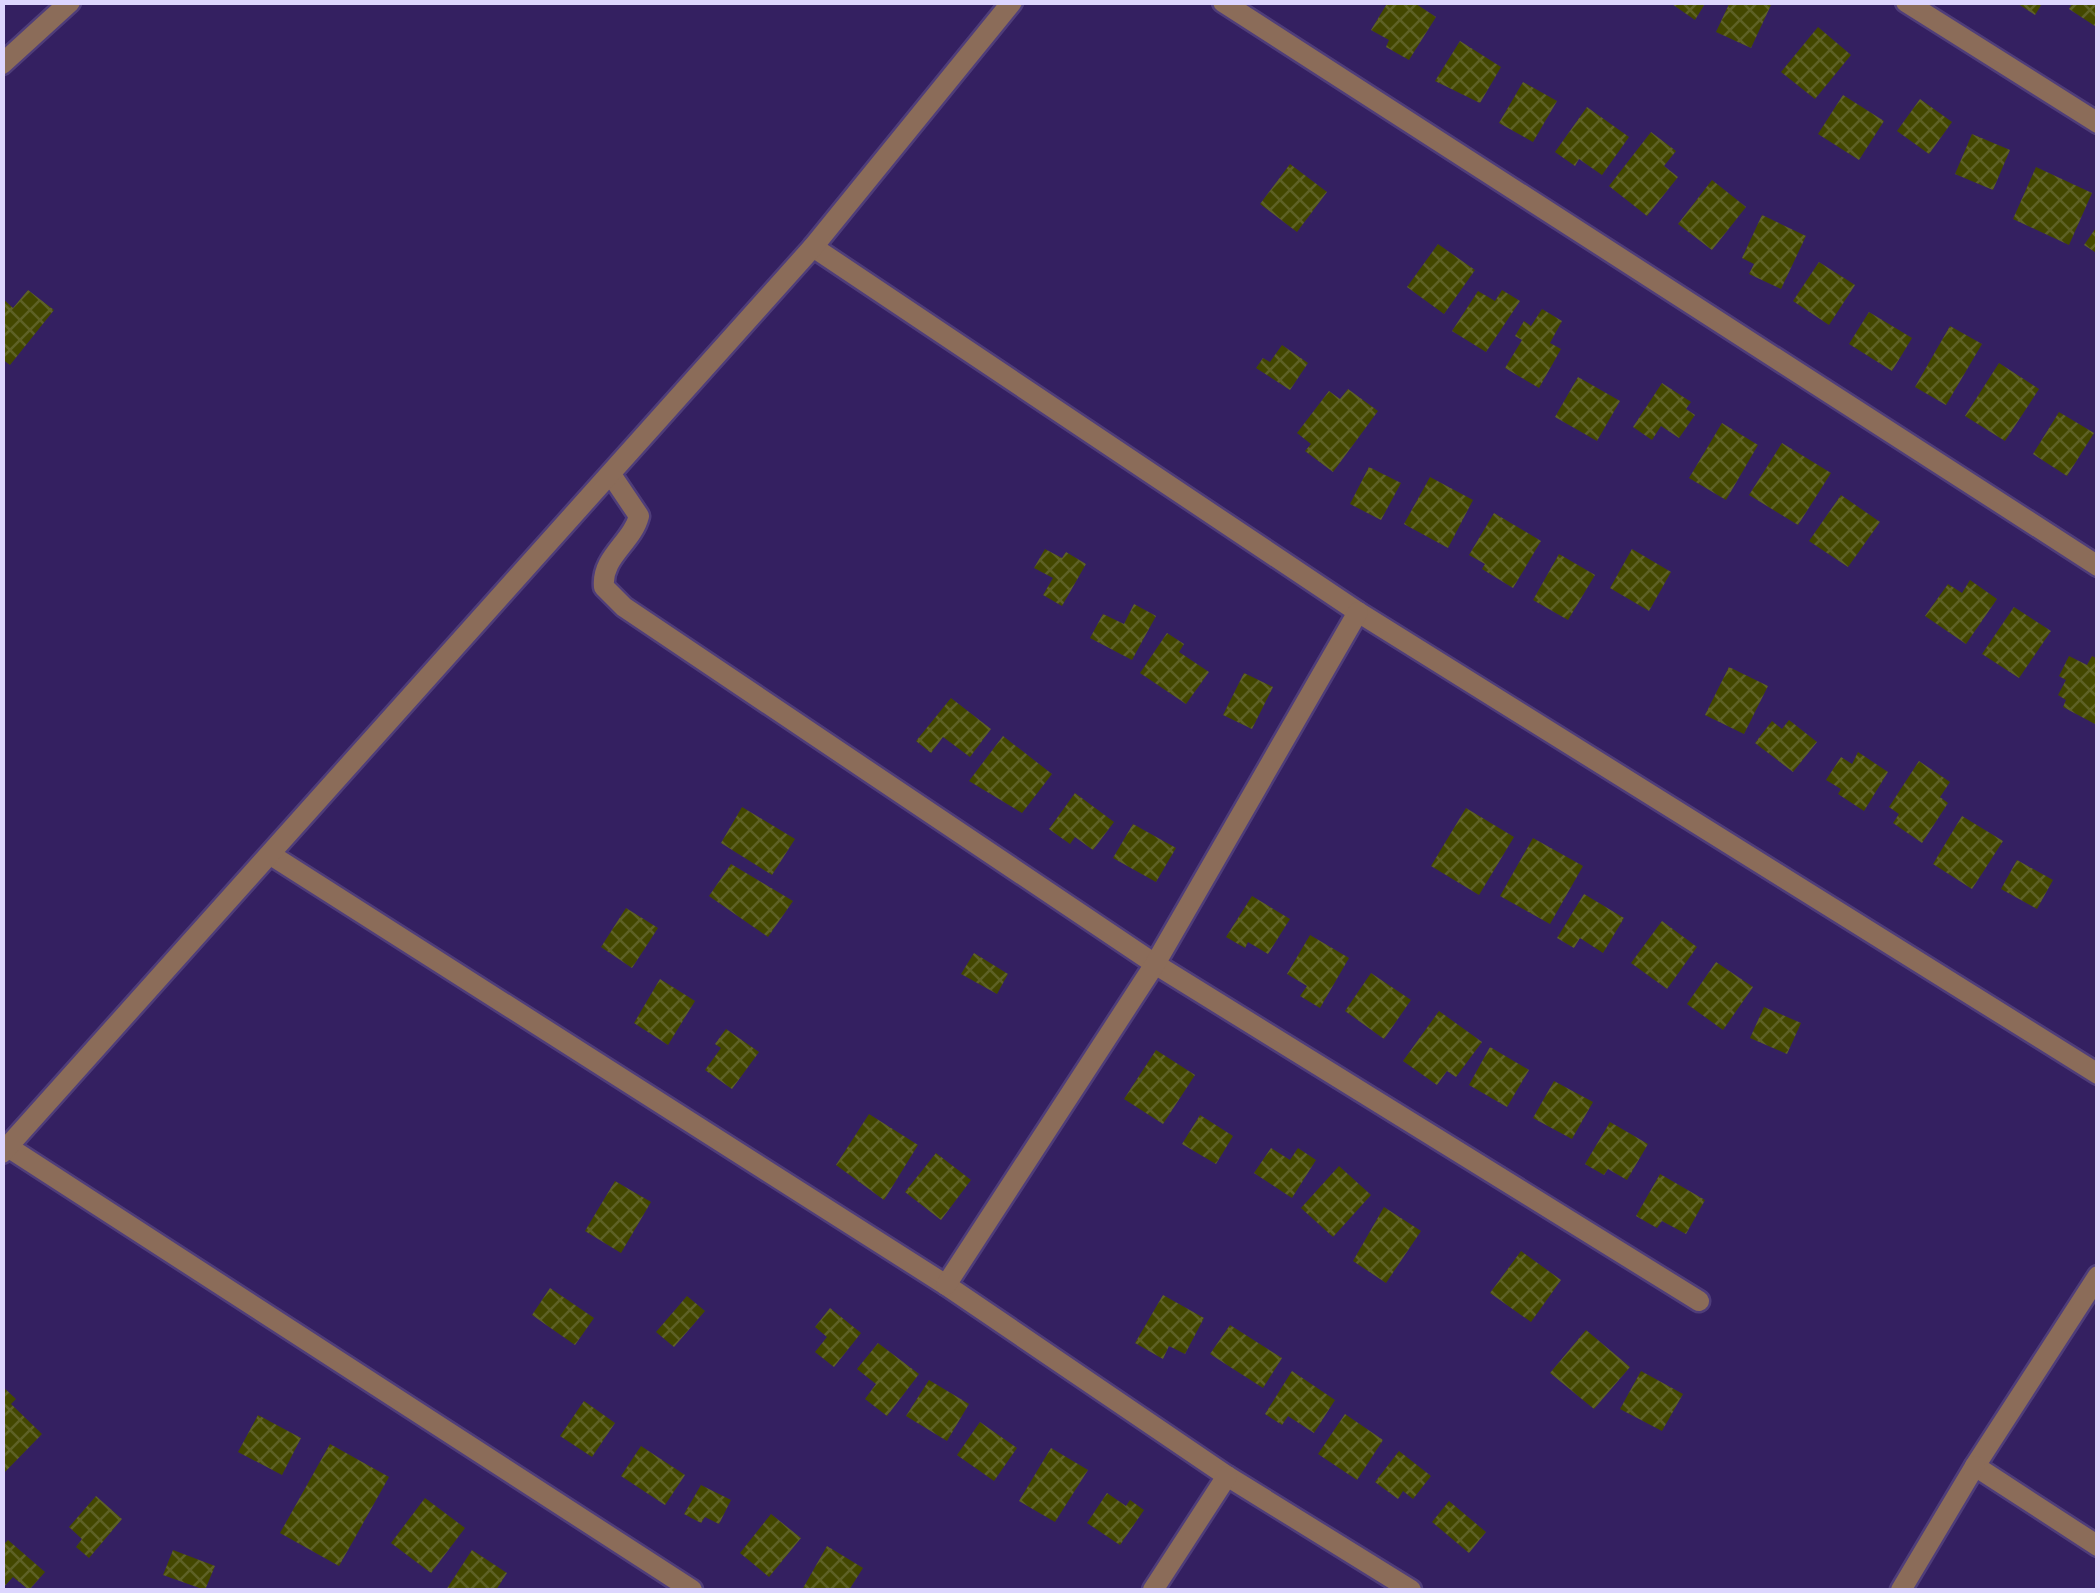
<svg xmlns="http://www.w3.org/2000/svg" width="2100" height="1593" font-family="Commissioner,sans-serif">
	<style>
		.building { fill: url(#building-cross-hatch) }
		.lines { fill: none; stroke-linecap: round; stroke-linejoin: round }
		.minor-casing { stroke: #4f3d7a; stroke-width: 25 }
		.tertiary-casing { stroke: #4f3d7a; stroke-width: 25 }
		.minor { stroke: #8b6c59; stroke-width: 20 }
		.tertiary { stroke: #8b6c59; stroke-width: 20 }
	</style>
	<defs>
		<pattern id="building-cross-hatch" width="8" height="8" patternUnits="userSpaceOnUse" patternTransform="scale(2.5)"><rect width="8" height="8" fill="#434700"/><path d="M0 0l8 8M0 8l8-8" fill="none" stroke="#5e6126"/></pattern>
	</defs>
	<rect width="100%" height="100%" fill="#342061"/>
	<!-- building -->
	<g class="building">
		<polygon points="1388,2 1413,2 1436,17 1409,60 1386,47 1389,40 1371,30"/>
		<polygon points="1669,2 1706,2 1695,20"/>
		<polygon points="1730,2 1771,5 1751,48 1716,32"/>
		<polygon points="2015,2 2043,2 2035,15"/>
		<polygon points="2073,2 2098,2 2098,28 2069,9"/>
		<polygon points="1818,27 1851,55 1815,99 1781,72"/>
		<polygon points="1460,41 1501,67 1480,103 1435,81"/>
		<polygon points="1523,82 1557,101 1533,142 1499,123"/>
		<polygon points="1843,95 1884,121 1859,160 1818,134"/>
		<polygon points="1920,99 1952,122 1929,154 1897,131"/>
		<polygon points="1587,107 1629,137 1602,175 1579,159 1575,166 1555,152"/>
		<polygon points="1651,132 1676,151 1664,166 1678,177 1647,216 1609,186"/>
		<polygon points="1972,134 2010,150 1993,190 1955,174"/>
		<polygon points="1290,164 1327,192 1297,232 1260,204"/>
		<polygon points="2036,167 2092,193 2069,245 2013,219"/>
		<polygon points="1712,180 1746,207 1712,250 1678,224"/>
		<polygon points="1762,215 1806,236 1781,289 1749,274 1754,264 1742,258"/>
		<polygon points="2098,225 2098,254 2084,245"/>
		<polygon points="1438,244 1475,270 1444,314 1407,287"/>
		<polygon points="1819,262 1855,285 1829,325 1793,301"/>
		<polygon points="28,290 54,310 10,365 2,359 2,298 13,308"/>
		<polygon points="1502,290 1520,301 1486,352 1452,331 1478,291 1495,301"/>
		<polygon points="1542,309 1562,321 1550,343 1561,349 1539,388 1505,368 1522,340 1515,336 1524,321 1531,326"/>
		<polygon points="1869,312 1912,338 1892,371 1849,344"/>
		<polygon points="1950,326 1982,344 1946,405 1915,387"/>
		<polygon points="1282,345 1308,363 1290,390 1256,368 1263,358 1270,362"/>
		<polygon points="1999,363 2039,389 2005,441 1965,416"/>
		<polygon points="1578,377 1620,401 1597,441 1555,417"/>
		<polygon points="1662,383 1691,402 1686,409 1695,415 1679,438 1661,426 1652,440 1633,427"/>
		<polygon points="1348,389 1378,411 1333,472 1305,451 1311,444 1297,433 1329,391 1340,399"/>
		<polygon points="2059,412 2094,433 2067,476 2033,454"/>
		<polygon points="1722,423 1758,445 1726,500 1689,478"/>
		<polygon points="1782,443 1831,473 1798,525 1749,495"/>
		<polygon points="1369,467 1401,483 1381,520 1350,504"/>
		<polygon points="1430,477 1473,500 1448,548 1404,524"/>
		<polygon points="1841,495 1880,522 1848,567 1809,541"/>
		<polygon points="1494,513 1541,541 1513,588 1482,569 1485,564 1469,555"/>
		<polygon points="1045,549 1062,558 1066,552 1086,564 1062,606 1043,595 1053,578 1034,568"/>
		<polygon points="1632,549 1671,572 1649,611 1610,588"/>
		<polygon points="1559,554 1595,575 1568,620 1533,600"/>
		<polygon points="1970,580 1997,599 1966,644 1925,616 1948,584 1962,593"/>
		<polygon points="1134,604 1156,616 1132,660 1090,638 1103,614 1124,624"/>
		<polygon points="2014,607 2051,631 2019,678 1982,654"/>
		<polygon points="1167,633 1184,644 1179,652 1209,672 1186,704 1140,673"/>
		<polygon points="2069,656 2087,665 2092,656 2098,659 2095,724 2063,707 2066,700 2058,695 2066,680 2059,676"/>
		<polygon points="1729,667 1768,686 1744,734 1705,715"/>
		<polygon points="1244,673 1273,687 1252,729 1223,715"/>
		<polygon points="951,698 991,729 970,757 943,737 931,753 916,741"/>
		<polygon points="1789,720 1817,742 1793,772 1755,743 1772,721 1782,729"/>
		<polygon points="1003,736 1052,774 1022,813 969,781"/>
		<polygon points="1858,752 1888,772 1864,811 1838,794 1841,789 1826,780 1841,757 1852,764"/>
		<polygon points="1919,761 1950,782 1940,797 1948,803 1922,843 1893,823 1899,814 1889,807"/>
		<polygon points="1075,793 1114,822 1093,850 1075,837 1070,844 1049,829"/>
		<polygon points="742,807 795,839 772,875 721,843"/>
		<polygon points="1466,808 1514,837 1479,895 1431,866"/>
		<polygon points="1962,816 2003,841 1972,889 1933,864"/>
		<polygon points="1133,824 1176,848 1156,882 1113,858"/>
		<polygon points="1533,838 1583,866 1550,924 1500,896"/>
		<polygon points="2017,860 2053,880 2037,909 2001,889"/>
		<polygon points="731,864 793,901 768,937 709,896"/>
		<polygon points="1584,894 1624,918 1603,953 1580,938 1574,948 1557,938"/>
		<polygon points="1252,896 1290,919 1268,954 1248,942 1245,948 1226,937"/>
		<polygon points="626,908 658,928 632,968 601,947"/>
		<polygon points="1662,921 1697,947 1667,989 1631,963"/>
		<polygon points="1310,935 1349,958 1320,1008 1300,996 1307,986 1287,974"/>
		<polygon points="974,953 1008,974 997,994 961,974"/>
		<polygon points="1716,962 1753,987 1723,1030 1687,1004"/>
		<polygon points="1371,973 1411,1000 1384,1039 1345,1011"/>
		<polygon points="660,979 695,1001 668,1045 634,1023"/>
		<polygon points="1764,1007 1801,1023 1787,1054 1750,1038"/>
		<polygon points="1439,1011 1482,1042 1456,1077 1447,1071 1437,1085 1403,1061"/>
		<polygon points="726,1029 759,1052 732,1089 705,1070 721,1048 715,1044"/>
		<polygon points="1490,1047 1529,1070 1507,1107 1469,1085"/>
		<polygon points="1156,1050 1195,1075 1163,1124 1124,1099"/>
		<polygon points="1554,1081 1593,1102 1572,1139 1533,1118"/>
		<polygon points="869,1114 918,1145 884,1200 836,1165"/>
		<polygon points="1200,1115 1233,1136 1216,1164 1182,1144"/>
		<polygon points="1610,1122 1648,1144 1627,1180 1608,1169 1604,1175 1585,1164"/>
		<polygon points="1271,1148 1290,1160 1298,1148 1316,1160 1292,1198 1254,1173"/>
		<polygon points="936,1153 971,1180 941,1220 905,1192"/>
		<polygon points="1339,1166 1371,1195 1333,1237 1301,1208"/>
		<polygon points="1660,1174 1705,1200 1686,1234 1662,1221 1657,1228 1636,1216"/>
		<polygon points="615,1181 651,1202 621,1253 585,1231"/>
		<polygon points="1384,1207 1421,1231 1386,1283 1353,1261"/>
		<polygon points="1521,1251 1561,1280 1531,1322 1490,1293"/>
		<polygon points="550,1288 594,1318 575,1345 532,1315"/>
		<polygon points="1163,1295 1204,1318 1185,1354 1169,1346 1163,1359 1135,1343"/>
		<polygon points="687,1296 705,1311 674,1347 656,1332"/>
		<polygon points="830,1308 861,1333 834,1367 815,1352 827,1337 815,1327"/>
		<polygon points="1230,1325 1282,1358 1263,1388 1210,1354"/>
		<polygon points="1586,1330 1630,1367 1594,1409 1550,1373"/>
		<polygon points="878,1343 919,1374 887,1416 865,1399 876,1384 857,1369"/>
		<polygon points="1292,1371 1335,1400 1314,1433 1288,1416 1282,1425 1265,1414"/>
		<polygon points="1641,1371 1683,1394 1662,1431 1620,1409"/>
		<polygon points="929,1380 969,1404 947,1441 906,1416"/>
		<polygon points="2,1386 16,1399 11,1404 42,1434 2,1475"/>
		<polygon points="584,1401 615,1423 592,1457 560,1436"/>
		<polygon points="1345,1414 1383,1440 1357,1480 1318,1454"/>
		<polygon points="258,1415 301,1438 282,1475 238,1452"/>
		<polygon points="980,1422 1017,1448 994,1481 957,1455"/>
		<polygon points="330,1444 389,1477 339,1566 280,1533"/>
		<polygon points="641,1446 685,1475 665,1505 621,1476"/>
		<polygon points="1051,1448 1088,1470 1055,1522 1019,1501"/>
		<polygon points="1399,1451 1431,1476 1413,1499 1403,1491 1398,1499 1375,1482"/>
		<polygon points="701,1485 731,1500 719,1524 705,1517 701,1523 684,1514"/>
		<polygon points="1107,1493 1126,1506 1130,1500 1144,1510 1120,1545 1087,1523"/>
		<polygon points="96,1496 122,1519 89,1558 76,1547 82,1539 69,1527"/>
		<polygon points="425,1498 465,1528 431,1573 391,1543"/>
		<polygon points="1449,1501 1486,1532 1469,1553 1432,1522"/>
		<polygon points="771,1514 801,1538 769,1577 740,1553"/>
		<polygon points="8,1540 45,1572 29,1590 13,1577 2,1589 2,1546"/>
		<polygon points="827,1546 863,1568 849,1590 802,1590"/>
		<polygon points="173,1550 215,1566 205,1590 163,1575"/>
		<polygon points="472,1550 507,1573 496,1590 446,1590"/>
	</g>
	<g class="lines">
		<!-- minor casing -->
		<g class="minor-casing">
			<g id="minor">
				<polyline points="1223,2 2098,566"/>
				<polyline points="1906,2 2098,123"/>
				<polyline points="2,64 70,2"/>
				<polyline points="813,247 1358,612 2098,1074"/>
				<path d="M612,476L639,516C632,543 601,557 604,587L624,607L1155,964L1699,1301"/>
				<polyline points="271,855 946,1285 1227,1476 1411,1590"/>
				<polyline points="8,1147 692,1590"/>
				<polyline points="2098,1276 1975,1466 2098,1546"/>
				<polyline points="946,1285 1155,964 1358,612"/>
				<polyline points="1153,1590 1227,1476"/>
				<polyline points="1901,1590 1975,1466"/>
			</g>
		</g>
		<!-- tertiary casing -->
		<g class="tertiary-casing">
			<polyline id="tertiary" points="2,1153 813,247 1012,2"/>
		</g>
		<!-- minor -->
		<use href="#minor" class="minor"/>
		<!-- tertiary -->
		<use href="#tertiary" class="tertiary"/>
	</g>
	<!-- border -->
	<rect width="2100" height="1593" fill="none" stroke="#ddd6fe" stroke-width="10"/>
</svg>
